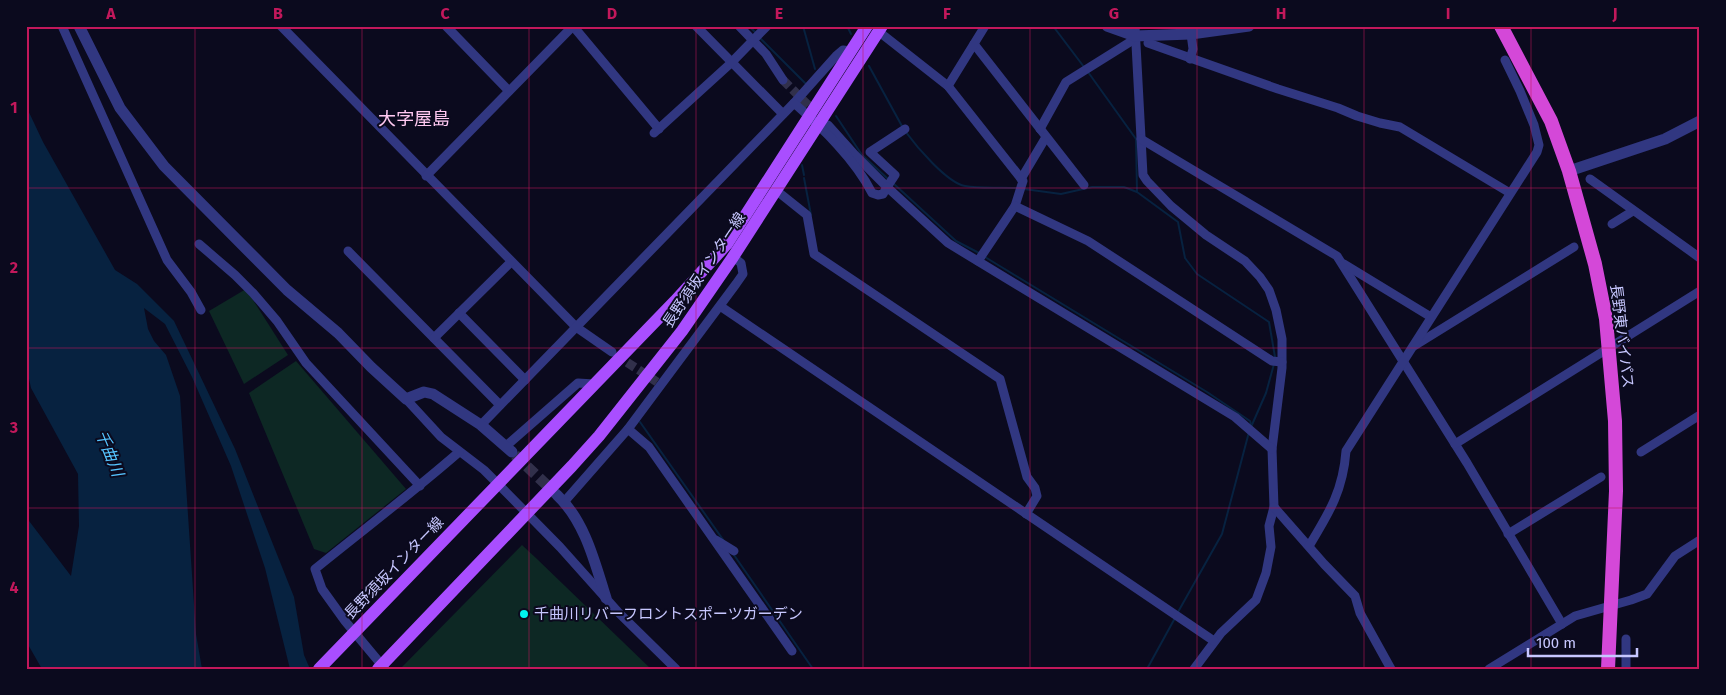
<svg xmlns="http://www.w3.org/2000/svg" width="1726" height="695" font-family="'Fira Sans','Noto Sans JP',sans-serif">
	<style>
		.green { fill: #0d2824 }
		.water { fill: #072240 }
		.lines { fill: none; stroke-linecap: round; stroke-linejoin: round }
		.stream { stroke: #072240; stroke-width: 2 }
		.minor-tunnel { stroke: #31304b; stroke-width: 9; stroke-dasharray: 9 4.5; stroke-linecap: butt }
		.tertiary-tunnel { stroke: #31304b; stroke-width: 11; stroke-dasharray: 11 5.5; stroke-linecap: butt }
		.minor { stroke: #313781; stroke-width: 9 }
		.tertiary { stroke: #313781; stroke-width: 11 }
		.primary { stroke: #a94eff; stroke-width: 12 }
		.trunk { stroke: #d448d8; stroke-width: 14 }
		.grid { fill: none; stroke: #c2185b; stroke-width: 1; stroke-opacity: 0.55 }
		.poi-dot { fill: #00f2ef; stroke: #0b0a1e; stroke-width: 2 }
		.labels { text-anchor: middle; stroke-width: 4; stroke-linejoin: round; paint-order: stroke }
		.street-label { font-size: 15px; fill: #c7c7ff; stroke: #0b0a1e }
		.poi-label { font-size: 15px; fill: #c7c7ff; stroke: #0b0a1e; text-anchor: start }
		.water-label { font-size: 16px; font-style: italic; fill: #55c4ff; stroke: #0b0a1e }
		.quarter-label { font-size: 18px; fill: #ffc9f1; stroke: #0b0a1e }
		.neatline { fill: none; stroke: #c2185b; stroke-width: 2 }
		.grid-label { font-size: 16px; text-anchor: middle; font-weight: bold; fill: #c2185b }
	</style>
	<rect width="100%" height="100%" fill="#0b0a1e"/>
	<!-- green -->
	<g class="green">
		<polygon points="246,289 288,355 244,384 209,311"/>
		<polygon points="296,361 406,489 326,553 314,549 249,393"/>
		<polygon points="522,545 537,559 651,669 400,669"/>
	</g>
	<!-- water -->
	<polygon class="water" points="26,106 43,142 115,270 137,284 174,321 235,449 294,597 304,655 310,669 290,669 265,568 231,466 192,377 165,324 144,308 148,329 154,341 166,355 180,396 196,634 202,669 42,669 26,641 26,517 71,576 79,526 78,474 31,388 26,365"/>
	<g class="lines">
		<!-- stream -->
		<g class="stream">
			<polyline points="749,26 756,33"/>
			<polyline points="803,26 815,69"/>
			<polyline points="847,26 851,34"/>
			<polyline points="1053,26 1084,67"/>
			<polyline points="759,37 807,85"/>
			<polyline points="869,66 903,128"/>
			<polyline points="1088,72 1136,139 1137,192 1178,222 1185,258 1197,274 1269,322 1275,357"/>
			<polyline points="836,116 862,155 888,179"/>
			<path d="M905,131C916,146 947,183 965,186C981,189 1000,187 1016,188"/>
			<polyline points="802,165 804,175"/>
			<polyline points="804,178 811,215"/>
			<polyline points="894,184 956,241 979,253"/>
			<polyline points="1024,189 1061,194 1092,187 1124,187 1137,192"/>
			<polyline points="985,257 1207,392 1250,421 1251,424"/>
			<polyline points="640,422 724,541"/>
			<polyline points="1251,427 1266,393 1274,364"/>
			<polyline points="734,555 813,669"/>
			<polyline points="1178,612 1222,534 1249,432"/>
			<polyline points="1147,669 1175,618"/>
		</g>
		<!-- minor-tunnel -->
		<g class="minor-tunnel">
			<polyline points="783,80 816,113"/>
			<polyline points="616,355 657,382"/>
		</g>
		<!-- tertiary-tunnel -->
		<polyline class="tertiary-tunnel" points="515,455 556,494"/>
		<!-- minor -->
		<g class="minor">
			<polyline points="62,26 167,260 191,292 201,310"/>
			<polyline points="281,26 576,327 612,352"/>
			<polyline points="446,26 509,91"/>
			<polyline points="573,26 659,129"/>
			<polyline points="696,26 783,114"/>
			<polyline points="739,26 766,54 783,80"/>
			<polyline points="1135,26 1143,175 1147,181 1171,206 1206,235 1245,261 1260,277 1269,290 1276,310 1282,339 1282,368 1272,449 1274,507 1269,526 1271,547 1266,573 1256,600 1221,633 1194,669"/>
			<polyline points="878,31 948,86 1023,181 1015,206 978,261"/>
			<polyline points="1148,43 1278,89 1338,108 1357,116 1380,123 1400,127 1510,193"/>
			<polyline points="974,44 1084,185"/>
			<polyline points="1190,59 1193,49 1191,34"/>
			<polyline points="948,86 985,26"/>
			<polyline points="794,103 836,56 843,50 851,51"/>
			<polyline points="828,125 855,155 887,187 895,175 870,152 905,129"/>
			<polyline points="1040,129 1066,82 1130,42"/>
			<polyline points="654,133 731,63 767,26"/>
			<polyline points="1141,139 1337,256 1467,463 1562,624"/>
			<polyline points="426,176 573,26"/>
			<polyline points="1021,179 1046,137"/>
			<polyline points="1590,179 1700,258"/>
			<polyline points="777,191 807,215 814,254 1000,379 1027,477 1035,488 1037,496 1026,514"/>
			<polyline points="1015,206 1088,241 1272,361 1282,362"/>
			<polyline points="1612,224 1633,211"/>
			<polyline points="199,244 235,275 253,293 277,321 306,363 420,486"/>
			<polyline points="348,251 500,405"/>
			<polyline points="1344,264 1431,317"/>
			<polyline points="720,306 1214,641"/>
			<polyline points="459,313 525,380"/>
			<polyline points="434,338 511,262"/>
			<polyline points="1414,346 1574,247"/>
			<polyline points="406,399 441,437 484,470 502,488 560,547 619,613 676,669"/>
			<path d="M481,425L794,103C822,128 855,159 872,193L878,195L883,194L887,187L948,243L1235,417L1272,449"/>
			<polyline points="628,429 649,447 792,651"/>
			<polyline points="1455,444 1700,291"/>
			<polyline points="506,446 578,383 594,384"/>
			<polyline points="1641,452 1700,415"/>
			<polyline points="564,502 628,429 736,284 743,274 741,263 733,257"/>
			<polyline points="1274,507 1324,564 1355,596 1360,613 1391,669"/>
			<polyline points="1508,534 1601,477"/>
			<polyline points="716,540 734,551"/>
			<path d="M1309,546C1329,513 1343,491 1346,451L1537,152L1539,145L1534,125L1520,91L1505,60"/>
			<path d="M385,669L345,621L322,589L315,569C363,530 412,493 459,452"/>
			<polyline points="1489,669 1575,616 1631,600 1647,594 1675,556 1700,540"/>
			<polyline points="1626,669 1626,639"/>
		</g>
		<!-- tertiary -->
		<g class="tertiary">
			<polyline points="79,26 120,108 164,166 287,290 338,333 371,367 406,399 424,392 433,394 481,425 512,452"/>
			<polyline points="1107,26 1135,36 1191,34 1249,26"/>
			<polyline points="1569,171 1665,139 1700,121"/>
			<path d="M557,495C585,521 595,563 606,598"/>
		</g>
		<!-- primary -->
		<g class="primary">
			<polyline points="319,669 675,301 727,244 867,26"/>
			<polyline points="378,669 572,466 599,436 682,331 733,257 882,26"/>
		</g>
		<!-- trunk -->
		<polyline class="trunk" points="1501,26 1551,121 1569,171 1595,264 1606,319 1615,421 1616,491 1608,669"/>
	</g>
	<!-- grid -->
	<path class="grid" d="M195,26V669M362,26V669M529,26V669M696,26V669M863,26V669M1030,26V669M1197,26V669M1364,26V669M1531,26V669M26,188H1700M26,348H1700M26,508H1700"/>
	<!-- markers -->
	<circle class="poi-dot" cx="524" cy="614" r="5"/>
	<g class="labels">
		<!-- street labels -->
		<g class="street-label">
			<text transform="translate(704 270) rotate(-56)" y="5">長野須坂インター線</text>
			<text transform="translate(1622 336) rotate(83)" y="5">長野東バイパス</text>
			<text transform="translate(394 568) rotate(-46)" y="5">長野須坂インター線</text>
		</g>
		<!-- poi labels -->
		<g class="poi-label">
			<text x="534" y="619">千曲川リバーフロントスポーツガーデン</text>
		</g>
		<!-- water labels -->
		<g class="water-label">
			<text transform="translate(110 453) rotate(68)" y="6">千曲川</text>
		</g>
		<!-- quarter labels -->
		<g class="quarter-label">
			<text x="414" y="125">大字屋島</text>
		</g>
	</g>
	<!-- border -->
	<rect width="1726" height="695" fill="none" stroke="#0b0a1e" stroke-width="55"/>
	<!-- scale -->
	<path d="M1528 648v8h109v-8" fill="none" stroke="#c7c7ff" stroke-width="2.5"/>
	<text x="1536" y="648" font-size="15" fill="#c7c7ff" stroke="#0b0a1e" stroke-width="4" paint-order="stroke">100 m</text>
	<rect x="28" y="28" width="1670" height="640" class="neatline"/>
	<g class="grid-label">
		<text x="111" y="19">A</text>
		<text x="278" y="19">B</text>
		<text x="445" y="19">C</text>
		<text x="612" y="19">D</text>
		<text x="779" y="19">E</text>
		<text x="947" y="19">F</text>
		<text x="1114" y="19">G</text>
		<text x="1281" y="19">H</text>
		<text x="1448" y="19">I</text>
		<text x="1615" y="19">J</text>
		<text x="14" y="113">1</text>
		<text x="14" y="273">2</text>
		<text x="14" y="433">3</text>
		<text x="14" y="593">4</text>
	</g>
</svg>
